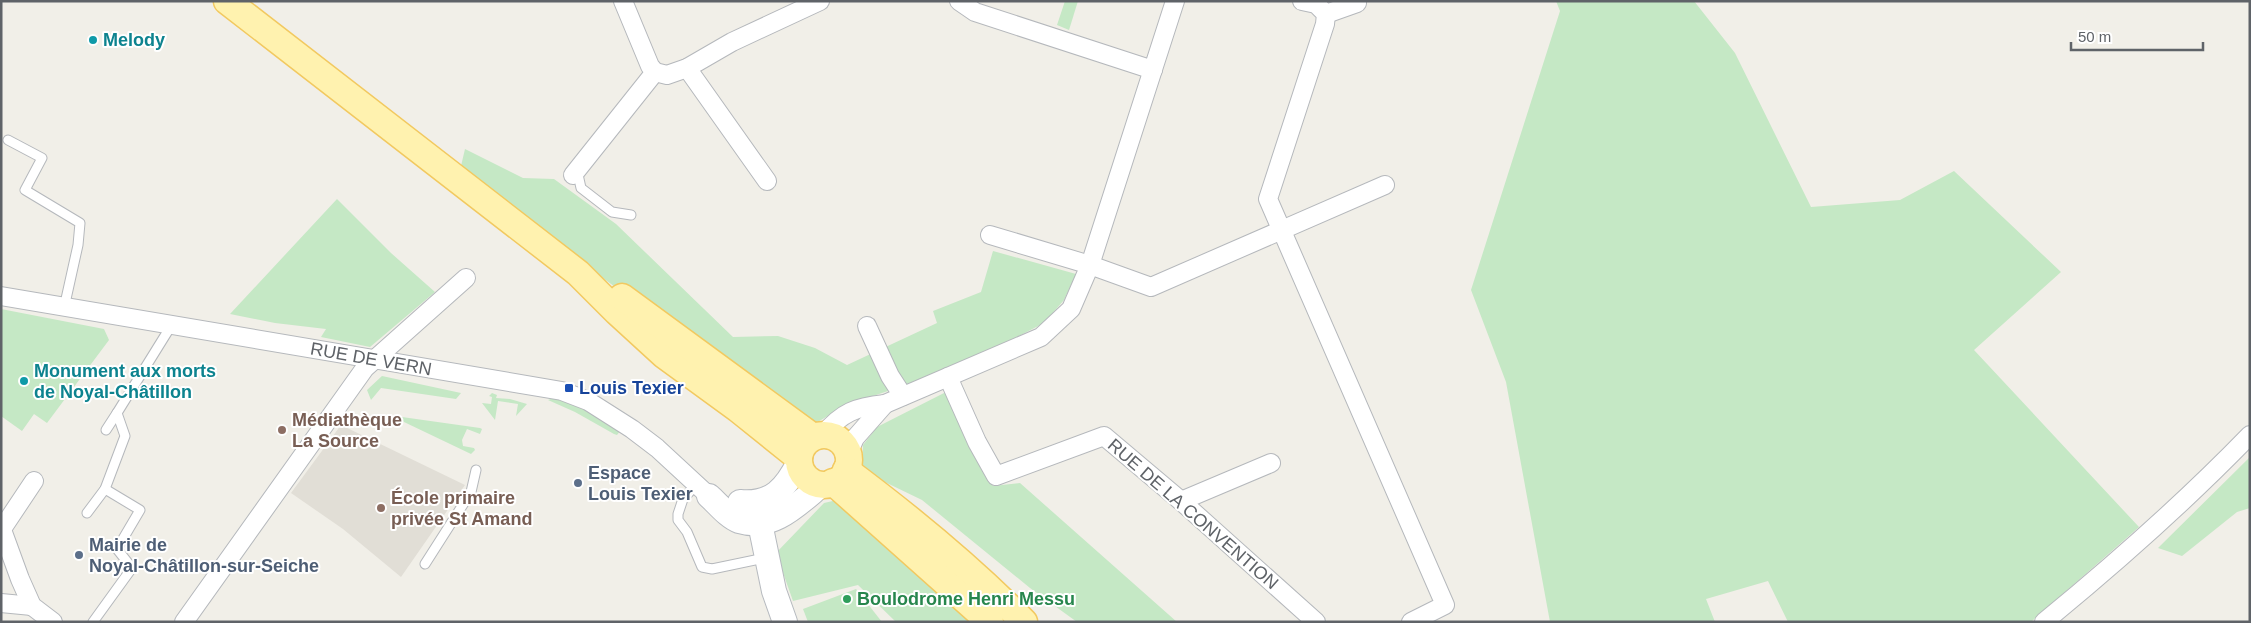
<svg xmlns="http://www.w3.org/2000/svg" width="2251" height="623" font-family="Helvetica,sans-serif">
	<style>
		.education { fill: #e1ded6 }
		.green { fill: #c5e8c5 }
		.lines { fill: none; stroke-linecap: round; stroke-linejoin: round }
		.lane-casing { stroke: #b5b8bc; stroke-width: 11 }
		.street-casing { stroke: #b5b8bc; stroke-width: 20 }
		.secondary-casing { stroke: #b6babf; stroke-width: 26 }
		.primary-casing { stroke: #f2c960; stroke-width: 29 }
		.lane { stroke: #fff; stroke-width: 9 }
		.street { stroke: #fff; stroke-width: 18 }
		.secondary { stroke: #fff; stroke-width: 24 }
		.primary { stroke: #fff2af; stroke-width: 26 }
		.culture-dot { fill: #0f9aa8; stroke: #fff; stroke-width: 2 }
		.transit-dot { fill: #1a4fb4; stroke: #fff; stroke-width: 2 }
		.education-dot { fill: #8d6e63; stroke: #fff; stroke-width: 2 }
		.service-dot { fill: #5c6f8a; stroke: #fff; stroke-width: 2 }
		.leisure-dot { fill: #2e9e5b; stroke: #fff; stroke-width: 2 }
		.labels { text-anchor: middle; stroke-width: 4; stroke-linejoin: round; paint-order: stroke }
		.culture-label { font-size: 18px; font-weight: bold; fill: #0d838f; stroke: #fff; text-anchor: start }
		.street-label { font-size: 18px; fill: #5f6368; stroke: #fff }
		.transit-label { font-size: 18px; font-weight: bold; fill: #164399; stroke: #fff; text-anchor: start }
		.education-label { font-size: 18px; font-weight: bold; fill: #785e54; stroke: #fff; text-anchor: start }
		.service-label { font-size: 18px; font-weight: bold; fill: #4e5e75; stroke: #fff; text-anchor: start }
		.leisure-label { font-size: 18px; font-weight: bold; fill: #27864d; stroke: #fff; text-anchor: start }
	</style>
	<rect width="100%" height="100%" fill="#f1efe8"/>
	<!-- education -->
	<polygon class="education" points="341,425 465,485 401,577 343,529 291,493"/>
	<!-- green -->
	<g class="green">
		<polygon points="1065,1 1078,1 1069,30 1057,25"/>
		<polygon points="1556,1 1694,1 1735,53 1811,207 1900,200 1954,171 2061,272 1974,350 2139,527 2031,622 1788,622 1768,581 1706,599 1715,622 1550,622 1506,382 1471,290 1560,11"/>
		<polygon points="465,149 523,178 554,179 616,224 733,337 778,336 815,348 847,365 937,323 933,311 981,292 993,251 1076,274 1064,300 1044,323 1015,338 909,384 846,405 816,423 803,423 783,412 564,249 461,166"/>
		<polygon points="337,199 391,253 435,292 370,347 321,337 326,329 275,323 230,314"/>
		<polygon points="1,309 104,329 109,340 47,423 34,414 22,431 1,416"/>
		<polygon points="382,376 461,393 456,399 381,388 371,400 367,390"/>
		<polygon points="946,392 993,486 1020,483 1177,622 1077,622 1030,588 922,500 862,471 863,445 877,427"/>
		<polygon points="492,393 497,395 496,398 510,399 527,404 516,416 518,404 498,401 495,420 482,403 491,404 492,397 489,396"/>
		<polygon points="556,397 583,409 620,431 617,435 614,434 575,412 548,400"/>
		<polygon points="402,417 480,428 482,429 480,434 467,429 462,440 463,446 474,448 475,450 471,454 404,422 400,419"/>
		<polygon points="2250,457 2250,508 2237,512 2182,556 2158,548"/>
		<polygon points="837,500 975,622 896,622 858,585 793,601 776,553 824,503"/>
		<polygon points="856,589 882,622 808,622 803,609"/>
	</g>
	<g class="lines">
		<!-- lane casing -->
		<g class="lane-casing">
			<g id="lane">
				<polyline points="8,140 42,158 25,190 80,223 78,245 64,308"/>
				<polyline points="577,170 581,188 612,212 631,215"/>
				<polyline points="106,430 117,413"/>
				<polyline points="697,484 683,499 678,514 678,520 687,532 702,567 712,569 765,558"/>
				<polyline points="87,513 105,489 125,436 117,413 171,326"/>
				<polyline points="425,564 471,492 476,470"/>
				<polyline points="93,622 132,568 117,549 140,510 105,489"/>
			</g>
		</g>
		<!-- street casing -->
		<g class="street-casing">
			<g id="street">
				<polyline points="623,1 650,66 655,72 667,75 687,68 732,42 820,1"/>
				<polyline points="959,1 975,12 1153,70"/>
				<polyline points="1302,1 1316,4 1326,14 1325,24 1268,199 1445,605 1411,622"/>
				<polyline points="1326,14 1357,3"/>
				<polyline points="687,68 767,181"/>
				<polyline points="573,175 655,72"/>
				<polyline points="990,235 1090,265 1151,287 1385,185"/>
				<polyline points="1,296 562,391 588,401 632,429 657,448 709,496"/>
				<polyline points="867,326 890,376 903,396"/>
				<polyline points="948,377 977,442 996,476 1104,436 1181,501 1316,622"/>
				<path d="M823,435C842,412 856,407 885,404L1041,337L1071,309L1090,265L1175,1"/>
				<polyline points="848,454 855,438 885,404"/>
				<polyline points="1181,501 1271,463"/>
				<polyline points="1,527 20,579 32,606 53,622"/>
				<polyline points="2,529 34,481"/>
				<polyline points="1,603 32,606"/>
				<polyline points="184,622 365,368 466,278"/>
				<path d="M2044,622C2116,563 2185,502 2250,435"/>
			</g>
		</g>
		<!-- secondary casing -->
		<g class="secondary-casing">
			<g id="secondary">
				<path d="M709,496C718,504 728,517 739,521C773,531 798,504 821,485"/>
				<path d="M740,502C772,505 786,488 799,462"/>
				<polyline points="756,504 774,591 785,622"/>
			</g>
		</g>
		<!-- primary casing -->
		<g class="primary-casing">
			<g id="primary">
				<polyline points="227,1 578,273 617,312 664,355 738,409 799,458"/>
				<polyline points="622,297 813,437"/>
				<circle cx="824" cy="460" r="25"/>
				<path d="M846,470C909,517 969,566 1024,622"/>
				<polyline points="833,482 990,622"/>
			</g>
		</g>
		<!-- lane -->
		<use href="#lane" class="lane"/>
		<!-- street -->
		<use href="#street" class="street"/>
		<!-- secondary -->
		<use href="#secondary" class="secondary"/>
		<!-- primary -->
		<use href="#primary" class="primary"/>
	</g>
	<!-- markers -->
	<g class="culture-dot">
		<circle cx="93" cy="40" r="5"/>
		<circle cx="24" cy="381" r="5"/>
	</g>
	<rect class="transit-dot" x="564" y="383" width="10" height="10" rx="2.5"/>
	<g class="education-dot">
		<circle cx="282" cy="430" r="5"/>
		<circle cx="381" cy="508" r="5"/>
	</g>
	<g class="service-dot">
		<circle cx="578" cy="483" r="5"/>
		<circle cx="79" cy="555" r="5"/>
	</g>
	<circle class="leisure-dot" cx="847" cy="599" r="5"/>
	<g class="labels">
		<!-- culture labels -->
		<g class="culture-label">
			<text x="103" y="46">Melody</text>
			<text x="34" y="377">Monument aux morts<tspan x="34" dy="21">de Noyal-Châtillon</tspan></text>
		</g>
		<!-- street labels -->
		<g class="street-label">
			<text transform="translate(371 359) rotate(10)" y="6">RUE DE VERN</text>
			<text transform="translate(1193 514) rotate(41)" y="6">RUE DE LA CONVENTION</text>
		</g>
		<!-- transit labels -->
		<g class="transit-label">
			<text x="579" y="394">Louis Texier</text>
		</g>
		<!-- education labels -->
		<g class="education-label">
			<text x="292" y="426">Médiathèque<tspan x="292" dy="21">La Source</tspan></text>
			<text x="391" y="504">École primaire<tspan x="391" dy="21">privée St Amand</tspan></text>
		</g>
		<!-- service labels -->
		<g class="service-label">
			<text x="588" y="479">Espace<tspan x="588" dy="21">Louis Texier</tspan></text>
			<text x="89" y="551">Mairie de<tspan x="89" dy="21">Noyal-Châtillon-sur-Seiche</tspan></text>
		</g>
		<!-- leisure labels -->
		<g class="leisure-label">
			<text x="857" y="605">Boulodrome Henri Messu</text>
		</g>
	</g>
	<!-- border -->
	<rect width="2251" height="623" fill="none" stroke="#5f6368" stroke-width="5"/>
	<!-- scale -->
	<path d="M2071 42v8h132v-8" fill="none" stroke="#5f6368" stroke-width="2.5"/>
	<text x="2078" y="42" font-size="15" fill="#5f6368" stroke="#ffffff" stroke-width="4" paint-order="stroke">50 m</text>
</svg>
